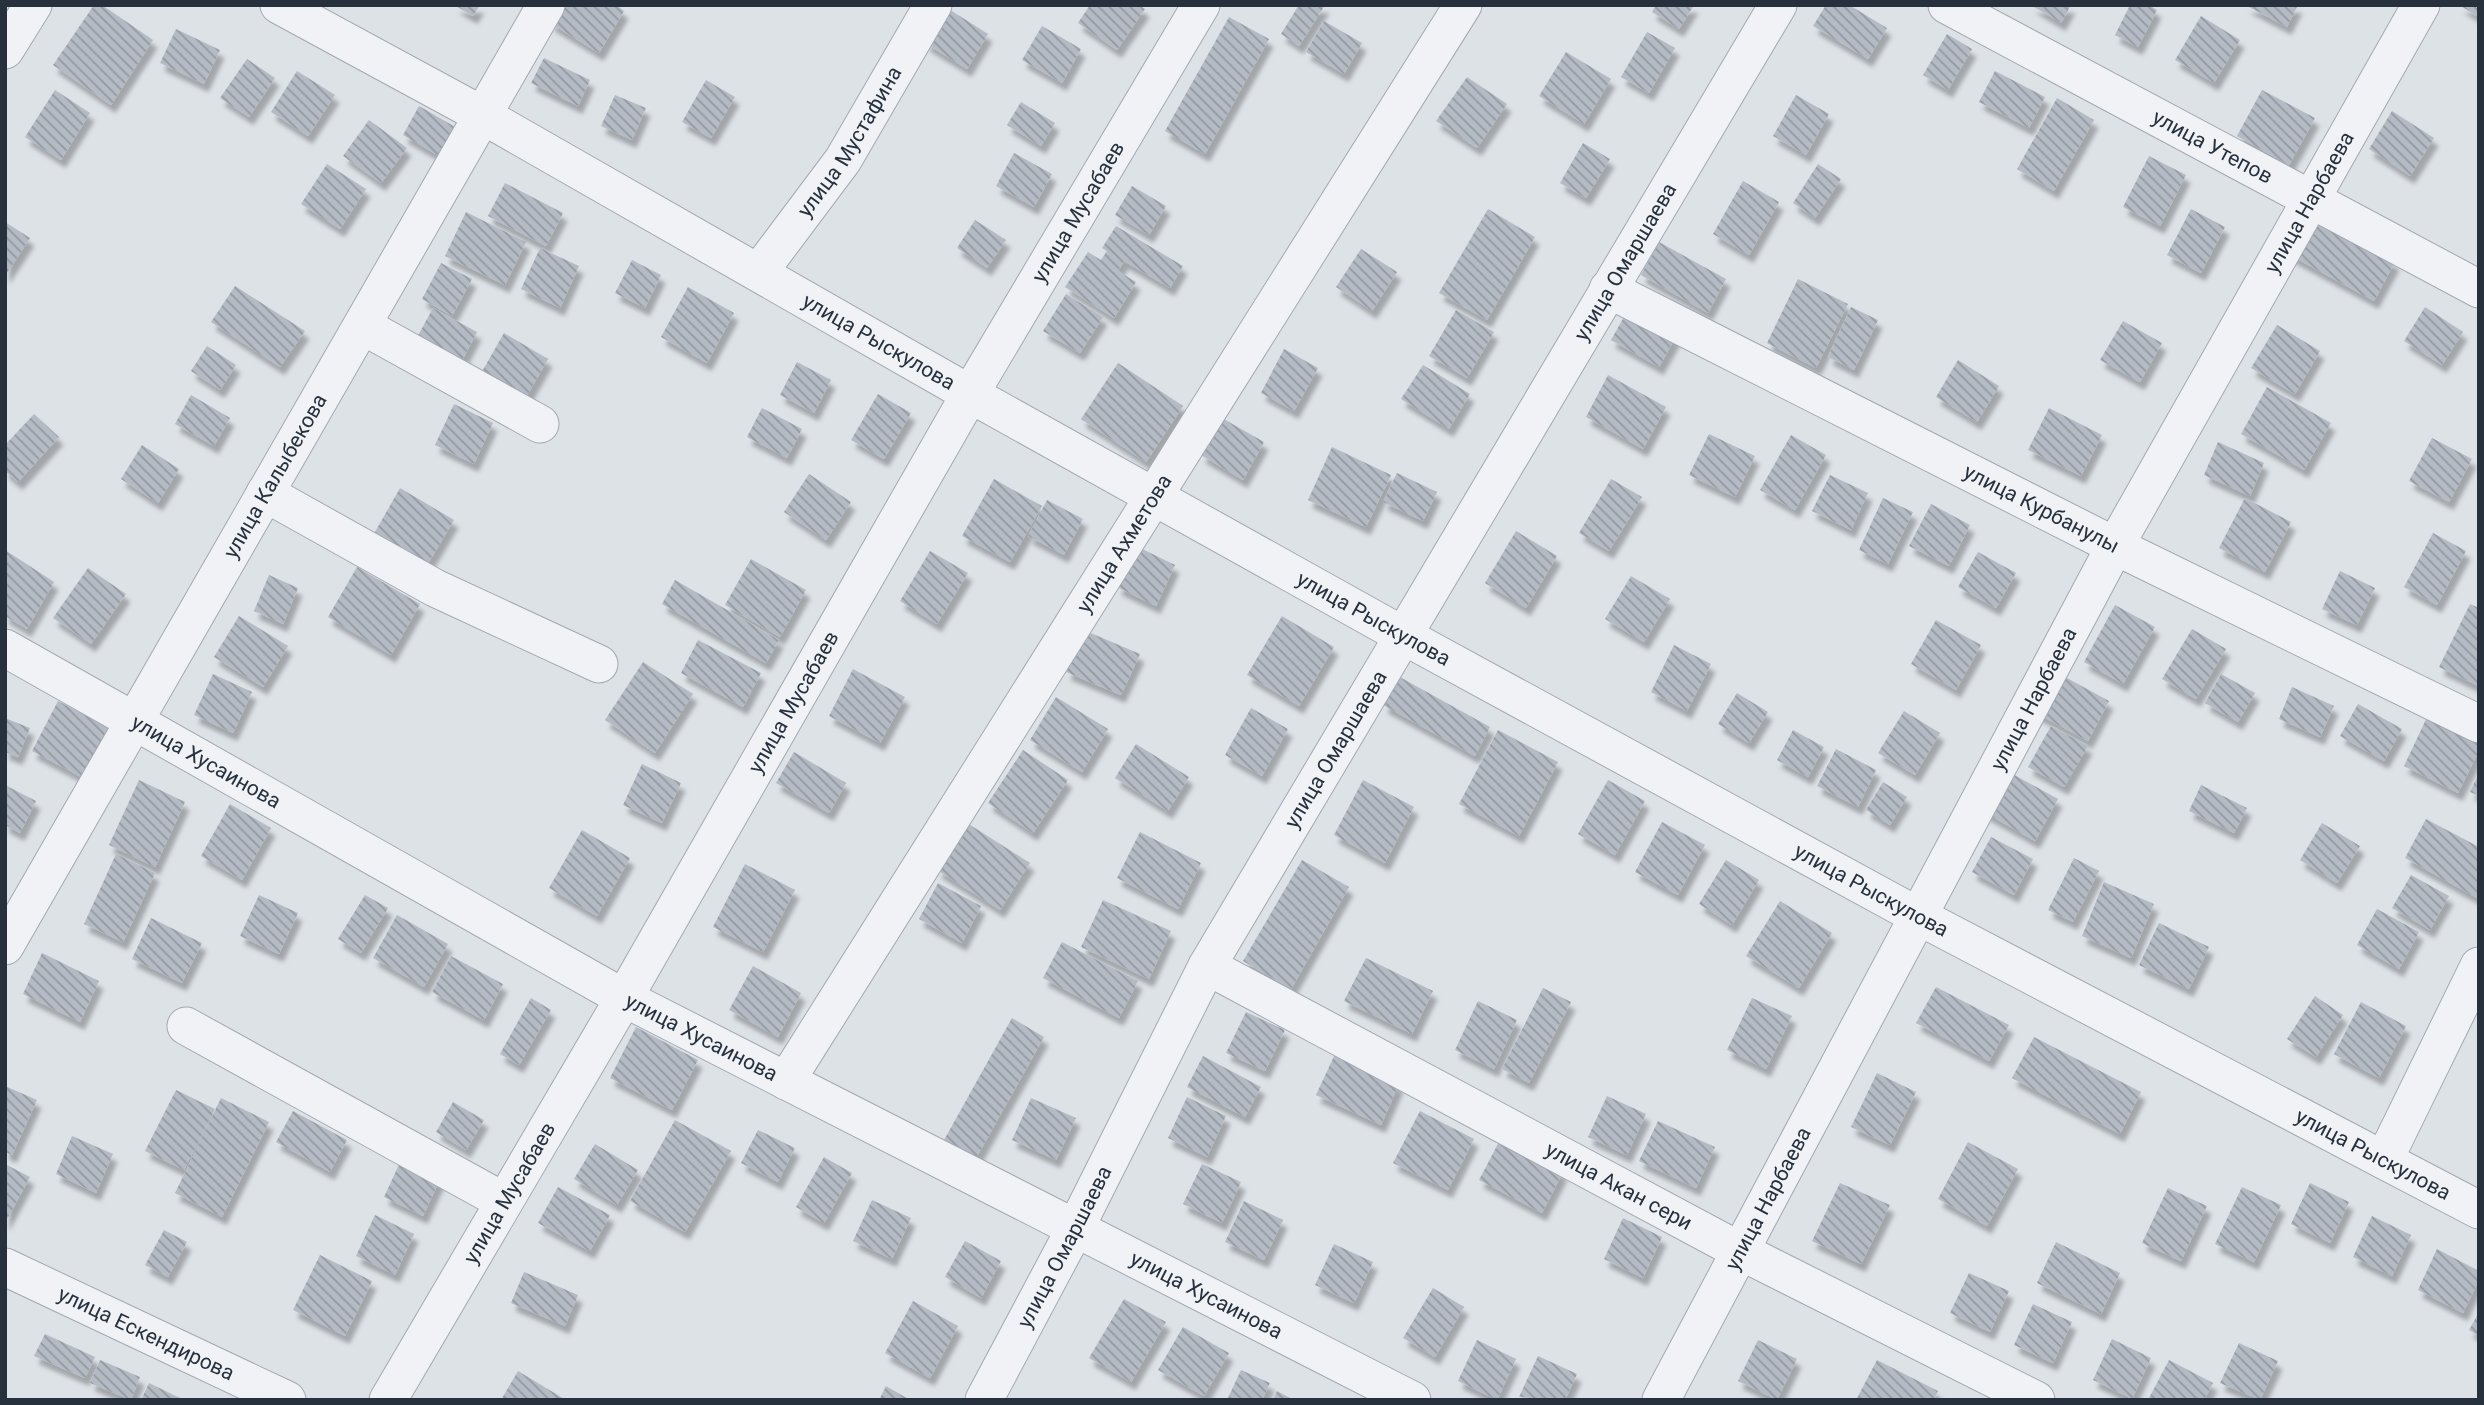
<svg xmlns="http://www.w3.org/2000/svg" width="2484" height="1405" font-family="Roboto,sans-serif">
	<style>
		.building { fill: url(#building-back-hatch); filter: url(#shadow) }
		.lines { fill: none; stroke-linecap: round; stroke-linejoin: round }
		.minor-casing { stroke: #a3a9b1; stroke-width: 39 }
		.minor { stroke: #f0f2f6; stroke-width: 37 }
		.labels { text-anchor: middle; stroke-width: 6; stroke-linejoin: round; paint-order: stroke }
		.street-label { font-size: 21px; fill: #27313e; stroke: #edf1f5 }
	</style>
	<defs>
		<pattern id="building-back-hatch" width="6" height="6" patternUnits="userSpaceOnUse" patternTransform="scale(1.75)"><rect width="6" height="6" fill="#b5bbc4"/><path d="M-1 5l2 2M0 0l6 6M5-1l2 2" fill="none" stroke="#9399a1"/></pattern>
		<filter id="shadow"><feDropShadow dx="4.5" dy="8" stdDeviation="2" flood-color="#0004"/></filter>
	</defs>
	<rect width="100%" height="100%" fill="#dde2e7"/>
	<!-- building -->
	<g class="building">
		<polygon points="94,5 102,5 153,40 111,105 53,65"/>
		<polygon points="454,5 480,5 473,16"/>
		<polygon points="560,5 616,5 624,11 599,53 550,23"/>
		<polygon points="1090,5 1139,5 1145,9 1117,50 1078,23"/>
		<polygon points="1299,5 1325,5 1299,46 1281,34"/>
		<polygon points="1656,5 1694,5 1679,29 1652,12"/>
		<polygon points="1826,5 1849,5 1887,28 1868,59 1813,26"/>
		<polygon points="2031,5 2071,5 2061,23"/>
		<polygon points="2130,5 2149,5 2157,10 2138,47 2115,35"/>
		<polygon points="2245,5 2298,5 2287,27"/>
		<polygon points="2459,5 2479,5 2479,17"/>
		<polygon points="947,8 988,34 967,69 925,43"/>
		<polygon points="2201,16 2240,40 2214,83 2175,60"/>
		<polygon points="1229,17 1269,39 1205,154 1165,131"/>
		<polygon points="1324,21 1362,43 1344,74 1306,52"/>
		<polygon points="1042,26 1081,49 1062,83 1022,60"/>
		<polygon points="176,29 220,50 204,84 160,63"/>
		<polygon points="1647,32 1675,48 1649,93 1621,77"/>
		<polygon points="1947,34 1972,49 1948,90 1923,75"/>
		<polygon points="1566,52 1611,79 1584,124 1539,96"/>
		<polygon points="544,58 590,80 578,106 531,83"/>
		<polygon points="247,59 275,78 249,117 220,98"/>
		<polygon points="297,71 335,95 308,136 271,112"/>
		<polygon points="1995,71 2045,97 2029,128 1979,102"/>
		<polygon points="1467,77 1507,104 1477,148 1436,121"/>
		<polygon points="706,80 735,97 711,138 682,122"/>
		<polygon points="55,90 90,113 61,160 25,137"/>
		<polygon points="2262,90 2315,118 2289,165 2237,136"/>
		<polygon points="615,95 646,108 632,140 601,126"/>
		<polygon points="1796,95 1829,114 1806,155 1773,136"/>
		<polygon points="2057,98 2094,120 2054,191 2017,169"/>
		<polygon points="1021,102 1055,123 1041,146 1007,125"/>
		<polygon points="419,106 457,128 441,157 403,135"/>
		<polygon points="2392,111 2434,138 2410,176 2369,149"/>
		<polygon points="369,120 407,148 381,183 343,156"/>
		<polygon points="1583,143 1610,159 1586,198 1560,183"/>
		<polygon points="1014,153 1052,174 1034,207 996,186"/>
		<polygon points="2149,156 2186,175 2160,226 2123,207"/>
		<polygon points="327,164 366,189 340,229 301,204"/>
		<polygon points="1818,164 1841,179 1815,218 1793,203"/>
		<polygon points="1743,181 1779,202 1749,255 1713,234"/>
		<polygon points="505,183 563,213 546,246 488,216"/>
		<polygon points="1132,186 1166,206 1149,235 1115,215"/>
		<polygon points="1488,209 1535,237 1487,320 1439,293"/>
		<polygon points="2191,209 2225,227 2201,273 2167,255"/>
		<polygon points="466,212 526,242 505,285 445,256"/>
		<polygon points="2309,215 2395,262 2374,301 2288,254"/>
		<polygon points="975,220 1006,240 987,268 957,248"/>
		<polygon points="5,222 30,238 5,276"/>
		<polygon points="1116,226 1183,266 1170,288 1124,261 1118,271 1136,282 1114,318 1065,287 1088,252 1101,260 1107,251 1102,248"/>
		<polygon points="1659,242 1726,279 1708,313 1641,275"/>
		<polygon points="540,248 579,266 560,308 521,289"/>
		<polygon points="1361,249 1397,272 1372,311 1336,287"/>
		<polygon points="632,260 661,275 645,308 615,293"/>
		<polygon points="441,263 472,279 452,316 422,299"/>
		<polygon points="1798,279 1848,304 1816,368 1767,343"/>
		<polygon points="235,286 305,331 280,367 211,322"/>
		<polygon points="688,287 734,313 707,363 661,337"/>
		<polygon points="1066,294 1103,317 1080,353 1043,331"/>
		<polygon points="1851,307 1878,320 1854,370 1828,357"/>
		<polygon points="2425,307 2463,332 2442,365 2404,341"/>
		<polygon points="433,308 477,332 459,366 415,341"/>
		<polygon points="1629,308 1677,335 1659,367 1611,340"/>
		<polygon points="1456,310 1494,332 1467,378 1429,356"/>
		<polygon points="2123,321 2162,343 2140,382 2100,360"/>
		<polygon points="2277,325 2320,351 2295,394 2251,368"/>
		<polygon points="504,333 548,359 524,401 480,375"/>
		<polygon points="207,346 236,365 220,390 191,371"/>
		<polygon points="1284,349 1318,368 1294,411 1261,393"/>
		<polygon points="1958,360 1999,386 1977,422 1936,397"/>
		<polygon points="797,362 831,380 814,413 780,395"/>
		<polygon points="1118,363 1183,406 1146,462 1081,419"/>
		<polygon points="1423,365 1470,394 1449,429 1401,399"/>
		<polygon points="1608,375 1666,407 1643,449 1586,417"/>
		<polygon points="2267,387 2331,423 2304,470 2241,434"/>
		<polygon points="878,394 911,413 884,459 851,440"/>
		<polygon points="191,395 230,418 214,446 175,424"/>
		<polygon points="454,404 493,423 474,464 435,445"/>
		<polygon points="762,408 802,429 787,458 747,437"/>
		<polygon points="2049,408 2102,435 2081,476 2028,450"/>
		<polygon points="34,414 59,437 18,482 5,471 5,445"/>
		<polygon points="1222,418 1264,442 1243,480 1201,455"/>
		<polygon points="1709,434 1755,456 1735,497 1689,475"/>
		<polygon points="1791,435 1826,455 1795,510 1760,490"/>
		<polygon points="2432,438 2472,459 2449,502 2409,481"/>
		<polygon points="2218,442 2264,463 2250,496 2204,475"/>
		<polygon points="142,445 179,469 158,503 121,479"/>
		<polygon points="1332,447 1391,475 1366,527 1308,500"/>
		<polygon points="1397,473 1437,492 1423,521 1383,502"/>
		<polygon points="809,474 851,502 826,540 784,512"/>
		<polygon points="1830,475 1868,493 1851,530 1812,511"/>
		<polygon points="994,479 1042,506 1010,562 962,536"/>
		<polygon points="1611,479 1642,497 1609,551 1579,533"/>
		<polygon points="400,488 454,520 420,577 367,546"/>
		<polygon points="1883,498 1913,512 1888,564 1859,550"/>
		<polygon points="2245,498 2291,522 2265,572 2219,548"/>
		<polygon points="1047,500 1083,519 1064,555 1028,536"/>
		<polygon points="1931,504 1970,525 1949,566 1909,546"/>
		<polygon points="1516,531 1557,556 1526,608 1485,583"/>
		<polygon points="2433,533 2466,551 2437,605 2404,587"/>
		<polygon points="1136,546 1175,565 1156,606 1117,587"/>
		<polygon points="5,550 54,582 27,629 5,616"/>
		<polygon points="930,551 968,573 937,624 900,601"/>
		<polygon points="1978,552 2016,573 1996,608 1958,587"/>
		<polygon points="751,559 806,590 780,637 725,605"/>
		<polygon points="357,567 420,604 391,655 328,617"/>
		<polygon points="88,568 126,594 91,644 53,618"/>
		<polygon points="2340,571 2375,588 2357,625 2322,609"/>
		<polygon points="269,575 298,588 283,624 254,611"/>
		<polygon points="1631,576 1670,599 1644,642 1605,619"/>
		<polygon points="675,580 779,640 766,663 662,604"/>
		<polygon points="2470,604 2479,608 2478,686 2439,667"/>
		<polygon points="2115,605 2155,627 2123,684 2084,662"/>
		<polygon points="239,616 288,646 263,687 214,657"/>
		<polygon points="1282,616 1334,647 1299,706 1247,675"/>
		<polygon points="1936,620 1981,645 1956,690 1911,664"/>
		<polygon points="2192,629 2226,649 2196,699 2162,679"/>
		<polygon points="1086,631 1140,654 1121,695 1066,672"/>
		<polygon points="698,640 761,673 743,707 681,673"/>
		<polygon points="1674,645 1711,664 1687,711 1651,692"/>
		<polygon points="643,662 693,694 655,753 605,720"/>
		<polygon points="853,669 905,697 880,743 829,716"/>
		<polygon points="2056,672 2109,701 2088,741 2034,712"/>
		<polygon points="213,674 252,692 233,733 194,715"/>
		<polygon points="2221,674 2255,693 2238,722 2205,703"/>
		<polygon points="1398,676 1490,727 1475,756 1383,705"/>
		<polygon points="2292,687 2334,706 2320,737 2279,719"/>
		<polygon points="1737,693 1768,712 1749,743 1718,724"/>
		<polygon points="1056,697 1108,729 1082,772 1030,740"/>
		<polygon points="58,701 113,730 87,780 32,751"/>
		<polygon points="2358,704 2402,729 2384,761 2340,736"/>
		<polygon points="1251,708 1288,729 1262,776 1225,755"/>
		<polygon points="1904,711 1940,733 1915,775 1878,753"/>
		<polygon points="2429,713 2479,737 2479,751 2458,793 2404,766"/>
		<polygon points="5,718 30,728 18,757 5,752"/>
		<polygon points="2051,726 2088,746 2064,787 2028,767"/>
		<polygon points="1498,730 1558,762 1519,836 1459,804"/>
		<polygon points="1793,730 1824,747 1808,777 1777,760"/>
		<polygon points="1136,744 1189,777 1168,811 1115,778"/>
		<polygon points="1836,749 1876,770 1858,807 1817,786"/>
		<polygon points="1023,750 1068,780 1033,833 988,803"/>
		<polygon points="794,752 846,783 829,813 776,783"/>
		<polygon points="642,764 681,783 662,823 623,805"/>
		<polygon points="2000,767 2058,799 2035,841 1977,808"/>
		<polygon points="2479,773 2479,796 2470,792"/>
		<polygon points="139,780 185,802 155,867 109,845"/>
		<polygon points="1363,780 1414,807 1385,863 1334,835"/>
		<polygon points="1608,780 1645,801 1615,855 1578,834"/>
		<polygon points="1883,782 1907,797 1890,825 1866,810"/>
		<polygon points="5,785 36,801 20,833 5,825"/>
		<polygon points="2201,785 2247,808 2234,833 2189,811"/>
		<polygon points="230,804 271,828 242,880 201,856"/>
		<polygon points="2426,819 2479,847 2477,898 2405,858"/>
		<polygon points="1662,822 1705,845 1678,895 1635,872"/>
		<polygon points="967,823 1030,863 1000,910 937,870"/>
		<polygon points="2322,823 2360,846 2337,883 2300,860"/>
		<polygon points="582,830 630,858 597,916 549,888"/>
		<polygon points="1140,832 1201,863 1178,909 1117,878"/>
		<polygon points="1991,837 2033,859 2014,895 1972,872"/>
		<polygon points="116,854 155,873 123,942 84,924"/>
		<polygon points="2074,858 2099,871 2073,922 2048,910"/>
		<polygon points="1302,860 1349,887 1291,989 1243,961"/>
		<polygon points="1726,860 1759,880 1732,925 1699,904"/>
		<polygon points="745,864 795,890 763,952 713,927"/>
		<polygon points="2411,875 2449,896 2430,930 2392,908"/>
		<polygon points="2104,882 2154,904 2131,958 2082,936"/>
		<polygon points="938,883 981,906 962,943 919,919"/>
		<polygon points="259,895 298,913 279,954 240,936"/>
		<polygon points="365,895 388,908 361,953 338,939"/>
		<polygon points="1103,900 1171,931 1149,979 1081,947"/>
		<polygon points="1780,901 1832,933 1799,988 1746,956"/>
		<polygon points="2377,909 2419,932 2399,969 2357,945"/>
		<polygon points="397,915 448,944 424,987 373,958"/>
		<polygon points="151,918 202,943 182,983 132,959"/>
		<polygon points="2159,923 2209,947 2189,989 2139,965"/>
		<polygon points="1062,942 1138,981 1119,1018 1043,978"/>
		<polygon points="42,953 99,981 80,1022 23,994"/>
		<polygon points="451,956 503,984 484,1020 432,992"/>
		<polygon points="1366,958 1433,991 1412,1034 1344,1001"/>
		<polygon points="753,966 801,993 778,1037 729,1010"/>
		<polygon points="1936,987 2009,1025 1989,1061 1916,1023"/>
		<polygon points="1543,988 1571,1002 1529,1083 1502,1069"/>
		<polygon points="2315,996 2343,1015 2316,1057 2287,1039"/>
		<polygon points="531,998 551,1010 519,1065 500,1054"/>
		<polygon points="1752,998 1792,1016 1766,1069 1727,1050"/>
		<polygon points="1478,1001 1517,1020 1494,1069 1455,1050"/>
		<polygon points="2361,1002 2406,1026 2379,1078 2334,1054"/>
		<polygon points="1246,1012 1285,1030 1265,1071 1226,1053"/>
		<polygon points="1012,1018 1044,1037 971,1167 939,1149"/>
		<polygon points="636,1027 698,1060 672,1110 610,1078"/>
		<polygon points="2034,1037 2141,1092 2120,1134 2012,1078"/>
		<polygon points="1335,1054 1399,1084 1381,1125 1316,1095"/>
		<polygon points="1203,1056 1261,1087 1245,1117 1187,1087"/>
		<polygon points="1877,1073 1916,1092 1890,1145 1851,1127"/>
		<polygon points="5,1086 37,1100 12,1155 5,1152"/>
		<polygon points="176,1090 215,1109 184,1170 145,1151"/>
		<polygon points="1607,1096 1646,1114 1627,1155 1588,1137"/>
		<polygon points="1187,1097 1226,1116 1207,1157 1168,1138"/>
		<polygon points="221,1098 269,1122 222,1217 175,1193"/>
		<polygon points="1031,1098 1076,1118 1056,1160 1012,1140"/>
		<polygon points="453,1102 484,1120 466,1150 436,1132"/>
		<polygon points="293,1111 347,1140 330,1172 276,1142"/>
		<polygon points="1420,1111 1474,1139 1448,1190 1393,1163"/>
		<polygon points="675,1120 731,1151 685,1232 630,1201"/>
		<polygon points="1658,1121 1715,1147 1696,1188 1639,1161"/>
		<polygon points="758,1130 795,1148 778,1182 741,1163"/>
		<polygon points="72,1136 113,1154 96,1193 56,1174"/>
		<polygon points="1501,1138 1563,1172 1542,1213 1479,1180"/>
		<polygon points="1968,1142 2018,1169 1987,1226 1938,1199"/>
		<polygon points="595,1144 638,1170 617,1205 574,1179"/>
		<polygon points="403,1156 442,1175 423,1216 384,1197"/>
		<polygon points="824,1157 852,1173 824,1223 796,1207"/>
		<polygon points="5,1164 30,1177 5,1223"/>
		<polygon points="1202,1164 1241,1182 1222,1223 1183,1204"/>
		<polygon points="1840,1183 1890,1205 1861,1264 1812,1241"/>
		<polygon points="2310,1183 2349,1202 2330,1243 2291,1224"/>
		<polygon points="558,1187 610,1215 590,1251 538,1223"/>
		<polygon points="2242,1187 2281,1205 2254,1262 2215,1244"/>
		<polygon points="2168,1188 2207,1206 2181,1261 2142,1243"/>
		<polygon points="872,1200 911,1218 892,1259 853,1241"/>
		<polygon points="1244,1201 1283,1220 1264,1260 1225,1242"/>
		<polygon points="375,1215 414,1234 395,1275 356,1256"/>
		<polygon points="2372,1216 2411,1235 2392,1276 2353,1257"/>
		<polygon points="1623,1218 1662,1237 1643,1278 1604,1259"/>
		<polygon points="164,1230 187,1242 168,1277 145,1265"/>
		<polygon points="965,1241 1001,1261 981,1298 945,1277"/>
		<polygon points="2056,1242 2120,1273 2101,1314 2037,1283"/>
		<polygon points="1334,1244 1373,1262 1354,1303 1315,1285"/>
		<polygon points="2437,1249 2479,1271 2479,1280 2463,1313 2418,1290"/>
		<polygon points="320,1255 372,1281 345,1336 293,1310"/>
		<polygon points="524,1272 578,1295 565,1326 511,1303"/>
		<polygon points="1969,1273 2009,1291 1990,1332 1950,1313"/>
		<polygon points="1433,1288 1464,1307 1435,1357 1403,1338"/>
		<polygon points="1124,1299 1166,1322 1131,1382 1089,1358"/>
		<polygon points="913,1301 958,1326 930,1378 885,1353"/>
		<polygon points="2033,1304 2072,1322 2053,1363 2014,1345"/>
		<polygon points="2479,1312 2479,1336 2469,1330"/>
		<polygon points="1183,1327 1229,1353 1204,1396 1158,1370"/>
		<polygon points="45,1334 95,1357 85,1378 34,1356"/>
		<polygon points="2112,1339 2151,1358 2132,1399 2093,1380"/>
		<polygon points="1477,1340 1516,1359 1497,1400 1458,1381"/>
		<polygon points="1758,1340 1797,1359 1777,1400 1738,1381"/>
		<polygon points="2239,1343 2278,1361 2260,1400 2220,1383"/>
		<polygon points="1538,1356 1577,1374 1565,1400 1519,1397"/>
		<polygon points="100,1360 140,1377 131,1400 90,1383"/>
		<polygon points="1877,1360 1938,1391 1934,1400 1856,1400"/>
		<polygon points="2169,1360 2213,1383 2204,1400 2148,1400"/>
		<polygon points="1241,1370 1270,1383 1262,1400 1227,1400"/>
		<polygon points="518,1371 566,1400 501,1400"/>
		<polygon points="149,1383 184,1400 141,1400"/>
		<polygon points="886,1386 910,1400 879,1400"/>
		<polygon points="1277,1391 1294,1400 1273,1400"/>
	</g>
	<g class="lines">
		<!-- minor casing -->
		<g class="minor-casing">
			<g id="minor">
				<path id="s1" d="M279,5L482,115L970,394L1404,636L1916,915L2479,1210"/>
				<path id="s2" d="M1947,5L2479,289"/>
				<polyline points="5,50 33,5"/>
				<path id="s3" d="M759,272L843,160L933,5"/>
				<path id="s4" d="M1608,289L2115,546L2479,724"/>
				<polyline points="363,326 540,424"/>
				<polyline points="265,493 435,588 599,664"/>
				<path id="s5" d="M5,648L624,998L1412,1400"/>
				<path id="s6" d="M5,946L546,5"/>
				<path id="s7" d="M1207,966L1740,1251L2036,1400"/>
				<polyline points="186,1026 503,1201"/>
				<path id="s8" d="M786,1081L1463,5"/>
				<polyline points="2384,1160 2479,966"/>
				<path id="s9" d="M5,1267L287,1400"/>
				<path id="s10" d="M388,1400L624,998L970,394L1201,5"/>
				<path id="s11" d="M984,1400L1076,1227L1207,966L1778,5"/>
				<path id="s12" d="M1661,1400L2115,546L2421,5"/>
			</g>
		</g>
		<!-- minor -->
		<use href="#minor" class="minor"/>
	</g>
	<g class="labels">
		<!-- street labels -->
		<g class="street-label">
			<text dy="7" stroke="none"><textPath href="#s3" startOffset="159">улица Мустафина</textPath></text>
			<text dy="7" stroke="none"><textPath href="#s2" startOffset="301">улица Утепов</textPath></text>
			<text dy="7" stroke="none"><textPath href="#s12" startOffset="1362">улица Нарбаева</textPath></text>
			<text dy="7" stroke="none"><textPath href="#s10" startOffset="1374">улица Мусабаев</textPath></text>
			<text dy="7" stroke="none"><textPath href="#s11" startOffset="1307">улица Омаршаева</textPath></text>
			<text dy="7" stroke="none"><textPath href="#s1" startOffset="688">улица Рыскулова</textPath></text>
			<text dy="7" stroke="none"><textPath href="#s6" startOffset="542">улица Калыбекова</textPath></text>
			<text dy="7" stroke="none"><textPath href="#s4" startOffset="486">улица Курбанулы</textPath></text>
			<text dy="7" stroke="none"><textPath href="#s8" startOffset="635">улица Ахметова</textPath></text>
			<text dy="7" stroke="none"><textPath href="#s1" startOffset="1255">улица Рыскулова</textPath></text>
			<text dy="7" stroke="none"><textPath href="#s12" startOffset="794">улица Нарбаева</textPath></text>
			<text dy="7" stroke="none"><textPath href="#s10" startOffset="807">улица Мусабаев</textPath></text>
			<text dy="7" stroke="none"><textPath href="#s11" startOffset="740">улица Омаршаева</textPath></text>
			<text dy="7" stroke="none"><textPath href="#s5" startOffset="231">улица Хусаинова</textPath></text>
			<text dy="7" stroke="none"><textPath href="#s1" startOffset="1822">улица Рыскулова</textPath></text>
			<text dy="7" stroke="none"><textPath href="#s5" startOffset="798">улица Хусаинова</textPath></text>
			<text dy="7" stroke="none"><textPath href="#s1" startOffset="2389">улица Рыскулова</textPath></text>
			<text dy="7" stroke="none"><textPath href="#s7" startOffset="467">улица Акан сери</textPath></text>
			<text dy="7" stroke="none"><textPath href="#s10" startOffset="240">улица Мусабаев</textPath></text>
			<text dy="7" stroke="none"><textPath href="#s12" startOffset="228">улица Нарбаева</textPath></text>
			<text dy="7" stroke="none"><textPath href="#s11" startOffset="173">улица Омаршаева</textPath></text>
			<text dy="7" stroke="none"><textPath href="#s5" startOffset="1365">улица Хусаинова</textPath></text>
			<text dy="7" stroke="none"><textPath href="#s9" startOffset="156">улица Ескендирова</textPath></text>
		</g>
	</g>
	<!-- border -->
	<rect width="2484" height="1405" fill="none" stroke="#27313e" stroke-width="14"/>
</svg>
